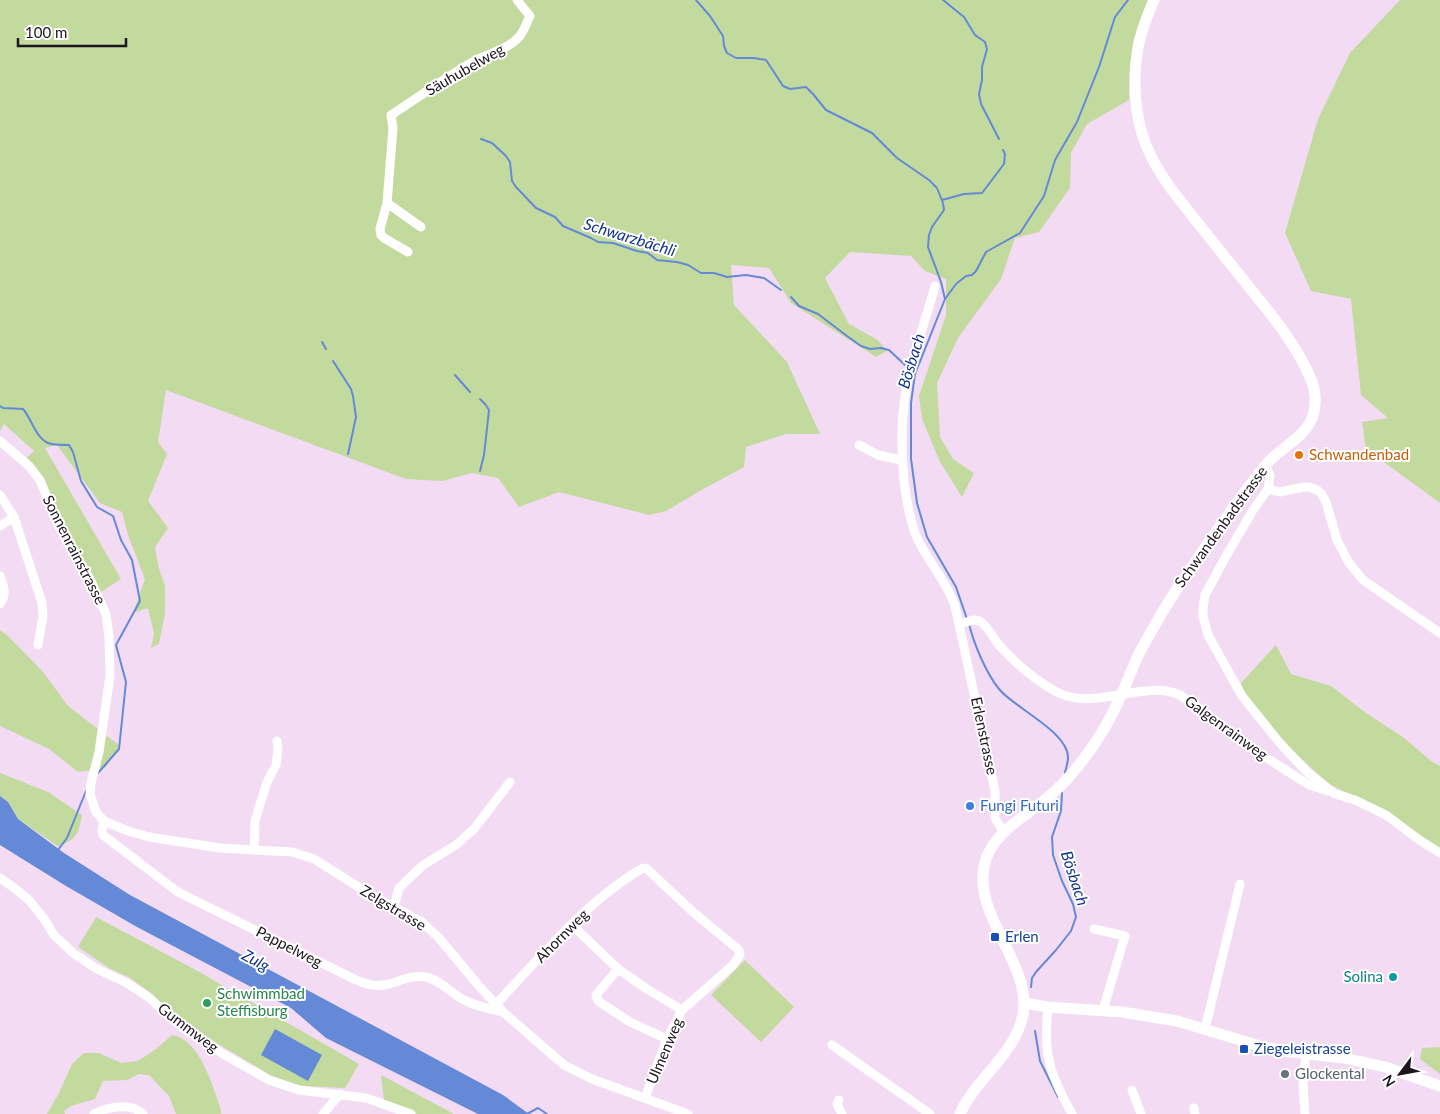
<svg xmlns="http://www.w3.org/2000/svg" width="1440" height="1114" font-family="Lato,sans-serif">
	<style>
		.green { fill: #c3da9e }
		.water { fill: #6489d7 }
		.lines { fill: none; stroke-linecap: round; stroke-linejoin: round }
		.stream { stroke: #6489d7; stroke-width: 2 }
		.minor { stroke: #fff; stroke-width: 9 }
		.tertiary { stroke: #fff; stroke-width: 11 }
		.food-dot { fill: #e8710a; stroke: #fff; stroke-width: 2 }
		.shop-dot { fill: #3f7fe0; stroke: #fff; stroke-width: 2 }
		.transit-dot { fill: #1a4fb4; stroke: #fff; stroke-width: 2 }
		.culture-dot { fill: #0f9aa8; stroke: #fff; stroke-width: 2 }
		.leisure-dot { fill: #2e9e5b; stroke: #fff; stroke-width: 2 }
		.worship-dot { fill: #6b7280; stroke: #fff; stroke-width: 2 }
		.labels { text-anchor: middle; stroke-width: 4; stroke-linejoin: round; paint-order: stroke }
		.street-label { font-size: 15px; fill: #1d141e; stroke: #fff }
		.food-label { font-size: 15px; fill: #c56008; stroke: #fff; text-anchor: start }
		.shop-label { font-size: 15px; fill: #366cbe; stroke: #fff; text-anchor: start }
		.transit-label { font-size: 15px; fill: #164399; stroke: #fff; text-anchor: start }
		.culture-label { font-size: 15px; fill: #0d838f; stroke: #fff; text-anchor: end }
		.leisure-label { font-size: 15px; fill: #27864d; stroke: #fff; text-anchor: start }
		.worship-label { font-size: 15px; fill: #5b616d; stroke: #fff; text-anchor: start }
		.water-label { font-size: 16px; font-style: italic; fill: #11348e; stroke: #fff }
	</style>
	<rect width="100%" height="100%" fill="#f3dbf4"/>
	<!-- green -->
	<g class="green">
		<polygon points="0,0 1148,0 1134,38 1130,66 1129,100 1087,124 1071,153 1070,188 1039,232 1015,238 1001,279 958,338 937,383 940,437 953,459 974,473 962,497 940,462 922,419 919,396 946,315 946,279 925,271 911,256 850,252 825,278 849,324 878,340 887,351 876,357 791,303 769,268 731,265 734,305 787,362 820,434 786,434 746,447 744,467 698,492 666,511 649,515 559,492 519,507 498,478 472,473 442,481 406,479 166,390 158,442 167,454 148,501 168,528 155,547 159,569 165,586 165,613 159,644 151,648 154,633 148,608 133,613 145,579 128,535 122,512 100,503 57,445 45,448 121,579 98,594 43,485 23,461 34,451 4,424 0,431"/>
		<polygon points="1400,0 1440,0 1440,503 1366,449 1362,422 1388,418 1361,395 1351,299 1311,291 1285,233 1318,119 1350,53"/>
		<polygon points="0,630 8,636 44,673 68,706 120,746 105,768 78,772 49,749 0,726"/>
		<polygon points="1276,645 1291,674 1331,686 1366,713 1403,737 1431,761 1440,766 1440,850 1390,813 1329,784 1281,740 1243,693 1241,683"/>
		<path d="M0,773L48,792L82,815C78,836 77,837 59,847L18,819L8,802L0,796Z"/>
		<polygon points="96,917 194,969 359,1064 345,1088 301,1086 272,1076 193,1029 191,1025 172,1013 151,993 130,978 109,968 78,947"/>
		<polygon points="745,960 794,1007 761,1042 711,995"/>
		<path d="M172,1035C200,1039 213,1087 221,1110V1114H176L169,1096L149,1075L139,1074L127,1080L103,1081L95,1099C83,1103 74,1103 64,1111L65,1114H47L59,1093L72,1064L84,1053H99L121,1063L138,1061L156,1049Z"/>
		<polygon points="1440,1047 1440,1074 1420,1059 1422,1048"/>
		<polygon points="381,1075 454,1114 417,1114 384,1101"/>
	</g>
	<!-- water -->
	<g class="water">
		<polygon points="0,796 8,802 18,819 64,853 130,895 503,1095 529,1114 478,1114 326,1038 291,1008 137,927 66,886 0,845"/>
		<polygon points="275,1029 322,1055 308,1081 261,1055"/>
	</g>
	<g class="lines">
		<!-- stream -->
		<g class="stream">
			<polyline points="696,0 710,16 723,36 724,46 727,53 736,58 754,58 766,60 783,86 790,89 806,87 813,94 826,110 872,133 897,158 929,180 937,188 943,203 944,210 932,227 929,235 928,247 941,282 945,299"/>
			<polyline points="943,0 964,17 975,35 985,42 987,49 982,67 982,80 979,94 981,104 999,139"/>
			<polyline points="481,139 492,143 506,156 510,162 512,181 516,187 536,208 555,217 563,226 591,238 598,242 613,243 637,251 648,253 657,260 677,262 688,265 701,273 714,273 727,277 746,275 764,278 781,290"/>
			<polyline points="942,200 964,194 982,193 1004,164 1005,154 1003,150"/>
			<polyline points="791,297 799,306 818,314 847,336 861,346 870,349 881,348 889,350 905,365"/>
			<polyline points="322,342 326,349"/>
			<polyline points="333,361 351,389 353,396 356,417 348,454"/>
			<polyline points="455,375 470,392"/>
			<polyline points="480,399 485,404 489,410 484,455 480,471"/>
			<path d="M0,406L3,408L23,409C32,419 35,437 48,443C53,445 62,445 69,445L73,452L81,481L97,507L113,516L121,540L132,560L140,601L116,645L126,682L119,749L98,773"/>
			<polyline points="967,619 956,587 927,537 917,503 911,459 911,403 915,374 945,299 956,284 966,276 972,275 976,271 986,252 1020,233 1044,196 1055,160 1077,122 1099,67 1115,17 1128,0"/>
			<path d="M969,624C974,644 986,673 999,689C1014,708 1069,732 1068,758C1068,762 1066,768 1065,773"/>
			<polyline points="58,850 67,838 86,791"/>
			<polyline points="1031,987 1032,978 1036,972 1056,950 1071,931 1076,917 1073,904 1062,881 1053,855 1052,837 1061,811 1062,793"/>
			<polyline points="1035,1031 1040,1061 1058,1097"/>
			<polyline points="527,1114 538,1108 547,1114"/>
		</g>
		<!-- minor -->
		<g class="minor">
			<polyline points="387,203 421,227"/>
			<path d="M408,252L384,238L381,235L380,229L387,203L393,128L391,115C419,97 446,77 476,60C489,53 506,50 517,39C524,33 526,24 530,16L517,0"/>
			<path d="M935,286C928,312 919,337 912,363C901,401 900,441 904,480C906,498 909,516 915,533C925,559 946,579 955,606L995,791V818L1004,833"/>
			<polyline points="0,441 29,466 40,480 59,527 90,579 106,614 109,637 110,676 99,752 91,783 90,794 96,812 104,821 128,831 149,837 220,848 292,852 314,859 373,896 422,922 439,938 479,986 503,1012 564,1065 592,1079 688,1114"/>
			<polyline points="859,445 878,455 902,460"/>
			<polyline points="1264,467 1268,471 1270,476 1268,489 1253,510 1225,558 1205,595 1203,608 1203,616 1208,635 1242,696 1279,742 1307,772 1335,794 1355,800 1386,815 1418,839 1440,853"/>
			<polyline points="1268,489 1280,492 1304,487 1309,487 1317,490 1321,493 1326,502 1337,540 1349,563 1363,580 1440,633"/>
			<polyline points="0,495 14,517 42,603 43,616 38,645"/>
			<polyline points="0,526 14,517"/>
			<path d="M0,576C4,586 7,595 0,604"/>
			<path d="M960,624L973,620L980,621C988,627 993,637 999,645C1014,662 1038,683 1059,693C1096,711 1143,679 1180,695L1259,753L1309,785L1328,791"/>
			<path d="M104,821L102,830L103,835L178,892L354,979C363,983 373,987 384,985C398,983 410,974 426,977C440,980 450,992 462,999C475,1006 489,1009 503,1012"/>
			<polyline points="254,850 255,821 267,782 276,765 278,749 277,741"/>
			<polyline points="0,878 13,887 29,900 45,920 54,935 73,953 97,969 127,983 148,997 183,1028 223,1054 269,1080 299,1090 366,1098 411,1114"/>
			<polyline points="394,907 399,888 423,865 456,845 474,829 510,782"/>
			<polyline points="572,925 618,969 647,989 682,1010"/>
			<polyline points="1094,929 1125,936 1103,1010"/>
			<polyline points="618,969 596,995 598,1001 630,1022 667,1039"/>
			<path d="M496,1004C540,958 587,900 643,868L647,869L693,912L739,950L740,955L732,966L682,1010L667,1039L645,1098"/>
			<path d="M1048,1007C1043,1054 1049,1073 1072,1114"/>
			<polyline points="1205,1029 1240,884"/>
			<polyline points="832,1045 930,1114"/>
			<polyline points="1132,1090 1141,1114"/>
			<polyline points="839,1100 837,1104 842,1114"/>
			<polyline points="1194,1108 1195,1114"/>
			<path d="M94,1114C108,1107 131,1102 143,1114"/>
			<polyline points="323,1114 340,1094"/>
			<polyline points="1305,1114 1303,1083 1306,1053"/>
		</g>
		<!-- tertiary -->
		<g class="tertiary">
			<polyline points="1024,1003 1048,1007 1122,1012 1177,1021 1260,1046 1283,1051 1344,1058 1385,1067 1440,1086"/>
			<path d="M960,1114C976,1078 1015,1055 1023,1015C1033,963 968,913 986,859C994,834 1022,818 1041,803C1051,795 1061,786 1069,777C1091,752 1109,724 1122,693C1129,679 1134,662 1142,648C1152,630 1162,612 1173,595C1200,554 1229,513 1259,473C1264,467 1270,459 1277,454C1290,443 1307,433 1313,416C1316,405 1316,393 1312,382C1299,348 1272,315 1249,287C1222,253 1195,220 1169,186C1160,173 1152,160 1146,145C1134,115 1132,76 1139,43C1142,28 1148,14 1154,0"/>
		</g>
	</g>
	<!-- markers -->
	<circle class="food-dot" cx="1299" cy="455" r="5"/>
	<circle class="shop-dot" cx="970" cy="806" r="5"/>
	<g class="transit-dot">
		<rect x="990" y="932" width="10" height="10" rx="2.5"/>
		<rect x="1239" y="1044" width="10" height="10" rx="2.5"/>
	</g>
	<circle class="culture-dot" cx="1393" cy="977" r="5"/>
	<circle class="leisure-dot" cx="207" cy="1003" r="5"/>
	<circle class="worship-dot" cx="1285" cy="1074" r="5"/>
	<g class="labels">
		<!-- street labels -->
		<g class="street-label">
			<text transform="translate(465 70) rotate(-30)" y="5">Säuhubelweg</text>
			<text transform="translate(1221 527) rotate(-54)" y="5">Schwandenbadstrasse</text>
			<text transform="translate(74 550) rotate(63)" y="5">Sonnenrainstrasse</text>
			<text transform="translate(1226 728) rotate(36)" y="5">Galgenrainweg</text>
			<text transform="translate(984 736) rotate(78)" y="5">Erlenstrasse</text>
			<text transform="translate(393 908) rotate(31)" y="5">Zelgstrasse</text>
			<text transform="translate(562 936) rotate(-45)" y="5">Ahornweg</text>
			<text transform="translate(289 947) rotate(27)" y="5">Pappelweg</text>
			<text transform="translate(188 1028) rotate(37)" y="5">Gummweg</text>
			<text transform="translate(665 1051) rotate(-67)" y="5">Ulmenweg</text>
		</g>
		<!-- food labels -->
		<g class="food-label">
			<text x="1309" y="460">Schwandenbad</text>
		</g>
		<!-- shop labels -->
		<g class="shop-label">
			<text x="980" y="811">Fungi Futuri</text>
		</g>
		<!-- transit labels -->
		<g class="transit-label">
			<text x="1005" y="942">Erlen</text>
			<text x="1254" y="1054">Ziegeleistrasse</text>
		</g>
		<!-- culture labels -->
		<g class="culture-label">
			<text x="1383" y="982">Solina</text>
		</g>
		<!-- leisure labels -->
		<g class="leisure-label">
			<text x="217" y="999">Schwimmbad<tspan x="217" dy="17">Steffisburg</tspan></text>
		</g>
		<!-- worship labels -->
		<g class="worship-label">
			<text x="1295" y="1079">Glockental</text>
		</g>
		<!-- water labels -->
		<g class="water-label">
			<text transform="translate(630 237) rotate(17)" y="6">Schwarzbächli</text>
			<text transform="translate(911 361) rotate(-73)" y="6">Bösbach</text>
			<text transform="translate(1075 878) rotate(72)" y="6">Bösbach</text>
			<text transform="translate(256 960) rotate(29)" y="6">Zulg</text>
		</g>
	</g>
	<!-- north arrow -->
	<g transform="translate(1400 1074) rotate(238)" stroke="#ffffff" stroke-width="4" paint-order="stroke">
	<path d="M0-4L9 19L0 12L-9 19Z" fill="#1d141e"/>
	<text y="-8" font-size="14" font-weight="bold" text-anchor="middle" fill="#1d141e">N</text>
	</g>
	<!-- scale -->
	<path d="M18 38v8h108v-8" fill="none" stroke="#1d141e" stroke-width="2.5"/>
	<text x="25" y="38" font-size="15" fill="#1d141e" stroke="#ffffff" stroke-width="4" paint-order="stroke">100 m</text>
</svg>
